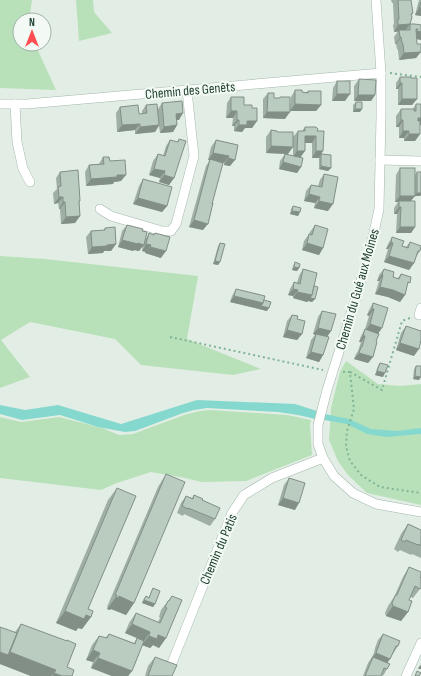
<svg xmlns="http://www.w3.org/2000/svg" width="421" height="676" font-family="'Sofia Sans Condensed',sans-serif">
	<style>
		.green { fill: #b9e1b9 }
		.water { fill: #85d8ce }
		.lines { fill: none; stroke-linecap: round; stroke-linejoin: round }
		.minor-casing { stroke: #a4b7ab; stroke-width: 10 }
		.path { stroke: #80b495; stroke-width: 2; stroke-dasharray: 2 3; stroke-linecap: butt }
		.minor { stroke: #fff; stroke-width: 9 }
		.wall { fill: #a0afa5 }
		.shaded-wall { fill: #828f86 }
		.building { fill: #baccc0; stroke: #828f86 }
		.labels { text-anchor: middle; stroke-width: 4; stroke-linejoin: round; paint-order: stroke }
		.street-label { font-size: 14px; fill: #20412f; stroke: #f3faf5 }
	</style>
	<rect width="100%" height="100%" fill="#e2eee5"/>
	<!-- green -->
	<g class="green">
		<polygon points="0,0 32,0 29,20 20,20 20,44 35,44 56,90 0,88"/>
		<polygon points="76,0 93,0 94,12 112,33 79,41"/>
		<polygon points="0,256 45,259 198,276 187,339 261,369 233,375 141,365 115,339 30,322 1,340 30,377 0,388"/>
		<polygon points="346,361 378,384 401,386 421,384 421,505 367,493 348,475 338,461 329,440 331,408 340,372"/>
		<polygon points="210,410 287,415 311,420 310,425 312,455 246,481 202,482 180,477 151,472 117,483 101,490 0,478 0,417 21,422 59,417 102,428 119,435 133,434 184,415 200,411"/>
	</g>
	<!-- water -->
	<g class="water">
		<polygon points="197,400 295,404 317,411 315,419 298,415 278,412 207,408 194,410 183,413 135,431 125,432 98,427 60,415 22,420 0,414 0,405 25,410 58,405 121,424"/>
		<polygon points="325,414 349,419 371,429 397,431 421,428 421,434 387,437 373,435 367,434 347,424 324,420"/>
	</g>
	<g class="lines">
		<!-- minor casing -->
		<g class="minor-casing">
			<g id="minor">
				<polyline points="376,0 381,73 381,116 379,209 373,237 359,288 327,390 318,425 318,444 323,458 334,476 353,493 376,504 421,512"/>
				<polyline points="0,104 27,104 381,73"/>
				<polyline points="15,104 17,142 23,169 30,182"/>
				<polyline points="380,160 421,161"/>
				<polyline points="100,209 111,216 162,231 171,231 176,224 194,156 187,91"/>
				<polyline points="419,315 421,308"/>
				<polyline points="172,663 232,513 244,495 272,478 323,458"/>
				<polyline points="406,676 421,643"/>
			</g>
		</g>
		<!-- path -->
		<g class="path">
			<polyline points="390,73 421,77"/>
			<polyline points="170,337 323,370"/>
			<polyline points="343,372 350,372 354,409 347,431 346,446 350,461 361,475 380,487 421,493"/>
			<polyline points="350,372 382,390 402,321 410,318"/>
		</g>
		<!-- minor -->
		<use href="#minor" class="minor"/>
	</g>
	<!-- wall -->
	<g class="wall">
		<polygon points="391,0 411,0 413,13 412,15 410,24 421,25 421,40 416,39 417,44 421,51 416,58 399,60 398,50 397,49 396,44 395,44 394,37 398,31 394,32 393,25 394,24 393,3 392,3"/>
		<polygon points="419,0 421,0 421,16 415,15"/>
		<polygon points="400,77 411,78 417,99 412,105 398,105 398,89 396,89 396,83"/>
		<polygon points="359,79 375,95 371,101 354,101 354,86"/>
		<polygon points="337,81 345,101 332,101 333,88"/>
		<polygon points="295,90 302,92 307,92 308,91 321,105 316,111 290,111 291,97"/>
		<polygon points="268,93 274,98 280,98 280,97 285,119 263,118 263,99"/>
		<polygon points="231,97 244,105 252,108 257,121 252,128 245,128 242,132 234,131 234,126 232,126 233,118 226,118 227,103"/>
		<polygon points="356,102 360,112 353,112 353,105"/>
		<polygon points="162,103 179,120 177,120 177,125 173,132 160,133 159,126 155,132 135,134 135,130 117,132 116,113 120,107 139,114 142,114 142,111 146,105 158,109"/>
		<polygon points="416,104 420,125 420,134 415,141 404,141 404,138 399,138 399,127 396,127 396,116 401,109 413,109"/>
		<polygon points="305,127 317,131 321,154 331,168 328,171 319,169 319,158 312,158 312,143 305,143 300,157 301,167 297,173 279,169 280,161 285,154 293,156 293,137 298,131 302,131"/>
		<polygon points="271,130 277,132 288,154 266,153 266,137"/>
		<polygon points="179,139 174,178 169,185 159,182 160,178 149,175 153,161 158,154 163,156 166,146 170,140 177,142"/>
		<polygon points="216,140 238,145 230,166 224,165 224,163 222,163 203,230 189,227 206,166 210,160 208,160 211,147"/>
		<polygon points="103,157 110,161 121,181 114,182 113,184 86,186 85,172 89,165 99,164"/>
		<polygon points="400,168 415,175 417,172 421,172 421,195 420,196 414,196 411,201 415,227 411,233 396,233 397,214 394,214 394,208 398,202 395,202 396,175"/>
		<polygon points="60,172 80,201 79,203 80,216 75,223 61,224 60,209 59,209 58,203 54,204 53,193 57,189 56,178"/>
		<polygon points="324,174 328,211 314,208 315,203 304,201 306,191 311,185 318,186 320,180"/>
		<polygon points="143,179 167,206 162,212 133,204 139,186"/>
		<polygon points="293,206 300,212 298,216 290,214 291,209"/>
		<polygon points="127,225 142,231 145,240 149,233 153,235 155,233 161,258 145,253 146,252 142,251 143,245 139,251 134,250 133,251 118,247 122,231"/>
		<polygon points="315,225 323,248 319,255 302,250 304,241 309,234 310,232"/>
		<polygon points="105,228 116,244 111,251 104,251 103,253 88,254 86,237 91,231 104,230"/>
		<polygon points="392,237 402,246 406,247 410,242 420,251 416,257 414,263 409,270 384,262 388,249 386,249 388,244"/>
		<polygon points="220,243 220,262 218,265 213,264 218,246"/>
		<polygon points="295,262 299,268 297,271 292,270 293,266"/>
		<polygon points="303,269 314,286 315,299 312,302 308,301 307,302 293,298 293,296 288,295 290,289 294,282 297,283 299,276"/>
		<polygon points="384,269 393,277 397,279 401,274 407,286 405,295 400,302 388,297 375,294 379,281 377,281 379,275"/>
		<polygon points="236,289 264,300 267,311 230,302 232,296"/>
		<polygon points="373,303 378,334 373,357 368,363 354,359 356,354 358,351 361,342 359,342 361,336 365,329 369,316 367,315 369,310"/>
		<polygon points="322,311 331,331 327,337 323,355 319,362 306,358 311,340 315,335 313,334 318,317"/>
		<polygon points="292,315 302,334 297,340 283,337 287,321"/>
		<polygon points="406,326 414,356 396,350 401,333"/>
		<polygon points="380,363 383,377 375,375 378,366"/>
		<polygon points="416,366 419,380 413,379 414,369"/>
		<polygon points="166,474 134,603 126,615 111,609 110,610 107,609 108,608 107,607 158,487"/>
		<polygon points="289,478 295,510 278,505 284,485"/>
		<polygon points="117,488 88,609 91,617 82,629 78,628 76,631 56,623 108,500"/>
		<polygon points="194,495 202,500 215,519 210,526 184,514 183,516 177,513 181,503 186,496 192,498"/>
		<polygon points="408,524 421,530 421,558 412,554 411,555 400,550 398,552 394,549 401,534"/>
		<polygon points="409,567 420,577 420,589 413,598 410,597 409,600 408,612 401,621 386,616 385,613 388,606 394,597 403,577"/>
		<polygon points="153,588 155,604 153,607 142,603 143,600 146,596 149,597 151,592"/>
		<polygon points="172,596 166,638 159,648 153,645 150,648 142,645 132,671 128,676 112,676 91,668 93,662 86,660 92,645 99,636 105,638 109,634 134,643 137,638 125,633 129,623 136,613 158,622 160,618 159,617 161,610"/>
		<polygon points="21,624 67,667 72,676 31,676 0,664 15,632"/>
		<polygon points="383,634 398,646 387,663 387,669 383,676 382,675 381,676 363,676 368,663 372,657 374,653 375,648 378,640"/>
		<polygon points="155,657 172,676 145,676 148,666"/>
	</g>
	<!-- shaded-wall -->
	<g class="shaded-wall">
		<polygon points="419,8 421,8 421,16 415,15"/>
		<polygon points="410,24 405,31 394,32 398,25"/>
		<polygon points="417,31 421,32 421,40 413,38"/>
		<polygon points="400,37 401,37 396,44 395,44"/>
		<polygon points="421,52 416,58 399,60 404,53"/>
		<polygon points="400,83 402,83 398,89 396,89"/>
		<polygon points="337,94 350,94 345,101 332,101"/>
		<polygon points="358,95 375,95 371,101 354,101"/>
		<polygon points="402,99 417,99 412,105 398,105"/>
		<polygon points="295,104 321,105 316,111 290,111"/>
		<polygon points="355,109 362,109 360,112 353,112"/>
		<polygon points="231,111 237,111 233,118 226,118"/>
		<polygon points="267,112 290,112 285,119 263,118"/>
		<polygon points="183,113 179,120 172,120 176,114"/>
		<polygon points="418,118 421,118 421,125 414,125"/>
		<polygon points="237,120 239,120 234,126 232,126"/>
		<polygon points="401,120 403,120 399,127 396,127"/>
		<polygon points="247,121 257,121 252,128 245,128 242,132 234,131 239,125"/>
		<polygon points="140,124 135,130 117,132 122,125"/>
		<polygon points="159,125 155,132 135,134 140,127"/>
		<polygon points="177,125 173,132 160,133 164,127"/>
		<polygon points="403,131 409,131 404,138 399,138"/>
		<polygon points="409,134 420,134 415,141 404,141"/>
		<polygon points="305,136 316,136 312,143 300,143"/>
		<polygon points="271,146 293,147 288,154 266,153"/>
		<polygon points="297,151 305,151 300,158 293,157"/>
		<polygon points="316,151 323,151 319,158 312,158"/>
		<polygon points="213,153 229,156 224,163 208,160"/>
		<polygon points="228,158 235,160 230,166 224,165"/>
		<polygon points="283,162 301,167 297,173 279,169"/>
		<polygon points="321,166 331,168 328,171 319,169"/>
		<polygon points="154,169 165,171 160,178 149,175"/>
		<polygon points="117,175 126,175 121,181 114,182 113,184 86,186 91,179"/>
		<polygon points="164,175 174,178 169,185 159,182"/>
		<polygon points="417,193 421,193 421,195 420,196 414,196"/>
		<polygon points="309,194 320,197 315,203 304,201"/>
		<polygon points="400,196 415,196 410,202 399,201 398,202 395,202"/>
		<polygon points="59,197 63,197 58,203 54,204"/>
		<polygon points="138,198 167,206 162,212 133,204"/>
		<polygon points="319,201 333,204 328,211 314,208"/>
		<polygon points="63,202 65,202 60,209 59,209"/>
		<polygon points="399,207 401,207 397,214 394,214"/>
		<polygon points="292,211 300,212 298,216 290,214"/>
		<polygon points="80,216 75,223 61,224 66,217"/>
		<polygon points="194,220 208,224 203,230 189,227"/>
		<polygon points="400,227 415,227 411,233 396,233"/>
		<polygon points="122,240 138,243 144,245 139,251 134,250 133,251 118,247"/>
		<polygon points="391,242 393,243 388,249 386,249"/>
		<polygon points="307,243 323,248 319,255 302,250"/>
		<polygon points="116,244 111,251 104,251 103,253 88,254 92,247 107,245"/>
		<polygon points="146,244 151,245 146,252 142,251"/>
		<polygon points="150,247 166,251 161,258 145,253"/>
		<polygon points="389,256 414,263 409,270 384,262"/>
		<polygon points="215,261 220,262 218,265 213,264"/>
		<polygon points="294,267 299,268 297,271 292,270"/>
		<polygon points="382,274 383,275 379,281 377,281"/>
		<polygon points="380,287 393,290 405,295 400,302 388,297 375,294"/>
		<polygon points="293,289 298,290 293,296 288,295"/>
		<polygon points="297,292 312,295 315,299 312,302 308,301 307,302 293,298"/>
		<polygon points="234,296 263,303 269,308 267,311 230,302"/>
		<polygon points="372,309 374,309 369,316 367,315"/>
		<polygon points="370,324 382,328 378,334 365,331"/>
		<polygon points="318,328 331,331 326,338 313,334"/>
		<polygon points="287,330 302,334 297,340 283,337"/>
		<polygon points="363,335 365,336 361,342 359,342"/>
		<polygon points="400,343 419,349 414,356 396,350"/>
		<polygon points="311,352 323,355 319,362 306,358"/>
		<polygon points="359,353 373,357 368,363 354,359"/>
		<polygon points="377,371 385,373 383,377 375,375"/>
		<polygon points="415,376 421,377 419,380 413,379"/>
		<polygon points="283,498 299,503 295,510 278,505"/>
		<polygon points="119,596 134,603 126,615 111,609 110,610 107,609 116,597"/>
		<polygon points="144,600 155,604 153,607 142,603"/>
		<polygon points="393,606 408,612 401,621 386,616"/>
		<polygon points="65,611 86,615 91,617 82,629 78,628 76,631 56,623"/>
		<polygon points="132,624 150,632 144,641 125,633"/>
		<polygon points="158,635 166,638 159,648 153,645 150,648 142,645 149,636"/>
		<polygon points="93,650 100,653 93,662 86,660"/>
		<polygon points="0,652 8,655 10,652 56,670 51,676 31,676 0,664"/>
		<polygon points="376,653 390,659 386,665 371,659"/>
		<polygon points="98,658 132,671 128,676 112,676 91,668"/>
		<polygon points="420,665 421,666 421,669 418,669"/>
		<polygon points="54,673 62,676 52,676"/>
	</g>
	<!-- building -->
	<g class="building">
		<polygon points="398,0 411,0 413,13 411,14 412,17 410,24 398,25 398,19 399,19"/>
		<polygon points="421,2 421,8 419,8"/>
		<polygon points="410,24 415,24 421,25 421,32 417,31 418,29 416,29 417,44 421,44 421,52 404,53 403,44 402,43 401,37 400,37 399,30 410,30"/>
		<polygon points="400,77 411,77 411,78 417,78 417,99 402,99 402,83 400,83"/>
		<polygon points="359,79 376,80 375,95 358,95"/>
		<rect x="337" y="81" width="13" height="13"/>
		<polygon points="295,90 302,90 302,92 308,93 308,91 321,91 321,105 295,104"/>
		<polygon points="268,93 274,93 274,98 280,98 280,97 290,97 290,112 267,112"/>
		<polygon points="231,97 244,97 244,105 252,105 252,108 257,108 257,121 247,121 247,125 239,125 239,120 237,120 237,111 231,111"/>
		<polygon points="182,101 183,113 176,114 177,125 164,127 162,103"/>
		<polygon points="356,102 362,102 362,109 355,109"/>
		<polygon points="157,104 159,125 140,127 140,124 122,125 120,107 138,105 139,114 147,113 146,105"/>
		<polygon points="416,104 421,104 421,118 418,118 418,121 420,121 420,134 409,134 409,131 403,131 403,120 401,120 401,109 414,109 414,111 416,111"/>
		<polygon points="305,127 316,127 318,129 317,131 324,131 323,151 316,151 316,136 305,136 305,151 297,151 298,131 305,131"/>
		<polygon points="271,130 277,131 277,132 293,132 293,147 271,146"/>
		<polygon points="179,139 186,141 174,178 164,175 165,171 154,169 158,154 165,156 170,140 178,142"/>
		<polygon points="216,140 238,145 235,160 228,158 229,156 213,153"/>
		<polygon points="285,154 303,158 301,167 283,162"/>
		<polygon points="321,154 331,155 331,168 321,166"/>
		<polygon points="103,157 109,157 110,161 125,160 126,175 117,175 117,177 91,179 89,165 104,164"/>
		<polygon points="210,159 223,163 212,204 213,203 208,224 194,220"/>
		<rect x="400" y="168" width="15" height="28"/>
		<polygon points="78,170 80,201 79,201 80,216 66,217 65,202 63,202 63,197 59,197 58,187 61,186 60,172"/>
		<rect x="417" y="172" width="4" height="21"/>
		<polygon points="324,174 338,177 333,204 319,201 320,197 309,194 311,185 322,187"/>
		<polygon points="143,179 172,187 167,206 138,198"/>
		<polygon points="399,201 415,201 415,227 400,227 401,207 399,207"/>
		<polygon points="293,206 301,208 300,212 292,211"/>
		<polygon points="127,225 143,229 142,231 147,232 144,245 138,243 138,244 122,240"/>
		<polygon points="315,225 328,229 323,248 307,243 309,234 312,235"/>
		<polygon points="115,227 116,244 107,245 107,246 92,247 91,231 105,230 105,228"/>
		<polygon points="149,233 154,235 155,233 170,237 166,251 150,247 151,245 146,244"/>
		<polygon points="392,237 404,241 402,246 408,248 410,242 421,246 420,251 418,251 414,263 389,256 393,243 391,242"/>
		<polygon points="220,243 225,244 220,262 215,261"/>
		<polygon points="295,262 300,264 299,268 294,267"/>
		<polygon points="303,269 317,273 312,295 297,292 298,290 293,289 294,282 300,284"/>
		<polygon points="384,269 394,272 393,277 399,279 401,274 411,277 410,283 408,282 405,295 393,290 380,287 383,275 382,274"/>
		<polygon points="314,286 318,287 315,299 310,298 312,295"/>
		<polygon points="236,289 265,296 263,303 234,296"/>
		<polygon points="264,300 271,302 269,308 261,306 263,303"/>
		<polygon points="373,303 388,308 382,328 370,324 374,309 372,309"/>
		<polygon points="322,311 336,314 331,331 318,328"/>
		<polygon points="292,315 298,316 297,319 305,321 302,334 287,330"/>
		<polygon points="406,326 421,331 421,340 419,349 400,343"/>
		<polygon points="365,329 379,334 376,341 377,342 373,357 359,353 361,347 362,347 365,336 363,335"/>
		<polygon points="316,334 329,337 323,355 311,352"/>
		<polygon points="380,363 388,365 385,373 377,371"/>
		<polygon points="416,366 421,366 421,377 415,376"/>
		<polygon points="166,474 185,482 134,603 119,596 119,598 116,597 117,595 115,595"/>
		<polygon points="289,478 305,483 299,503 283,498"/>
		<polygon points="117,488 136,496 88,609 93,611 91,617 86,615 84,619 65,611"/>
		<polygon points="194,495 203,499 202,500 220,508 215,519 188,508 188,509 182,506 186,496 193,499"/>
		<polygon points="408,524 421,530 421,546 419,544 418,545 406,540 405,542 401,540"/>
		<polygon points="409,567 421,572 421,575 420,577 421,578 421,587 420,589 415,586 409,600 412,601 408,612 393,606 392,603 395,596 397,595"/>
		<polygon points="153,588 160,591 155,604 144,600 146,596 149,598"/>
		<polygon points="172,596 182,600 166,638 158,635 157,639 149,636 150,632 132,624 136,613 160,623 167,608 165,607 168,601 169,601"/>
		<polygon points="21,624 67,641 67,640 76,644 67,667 74,670 72,676 62,676 54,673 56,670 10,652"/>
		<polygon points="0,627 17,633 8,655 0,652"/>
		<polygon points="109,634 135,644 137,638 144,641 132,671 98,658 100,653 93,650 99,636 107,638"/>
		<polygon points="383,634 400,641 398,646 396,646 390,659 376,653"/>
		<polygon points="155,657 177,665 172,676 148,676"/>
		<polygon points="373,657 390,664 387,669 384,668 381,676 365,676"/>
		<polygon points="417,671 421,673 419,676 415,676"/>
	</g>
	<g class="labels">
		<!-- street labels -->
		<g class="street-label">
			<text transform="translate(190 90) rotate(-5)" y="5">Chemin des Genêts</text>
			<text transform="translate(357 289) rotate(-74)" y="5">Chemin du Gué aux Moines</text>
			<text transform="translate(218 549) rotate(-67)" y="5">Chemin du Patis</text>
		</g>
	</g>
	<!-- north arrow -->
	<g transform="translate(32 32)"><circle r="19" fill="#f3faf5" stroke="#9fb0a6"/>
	<path d="M0-3L7 15L0 10L-7 15Z" fill="#ff4f54"/>
	<text y="-6" font-size="11" font-weight="bold" text-anchor="middle" fill="#20412f">N</text>
	</g>
</svg>
